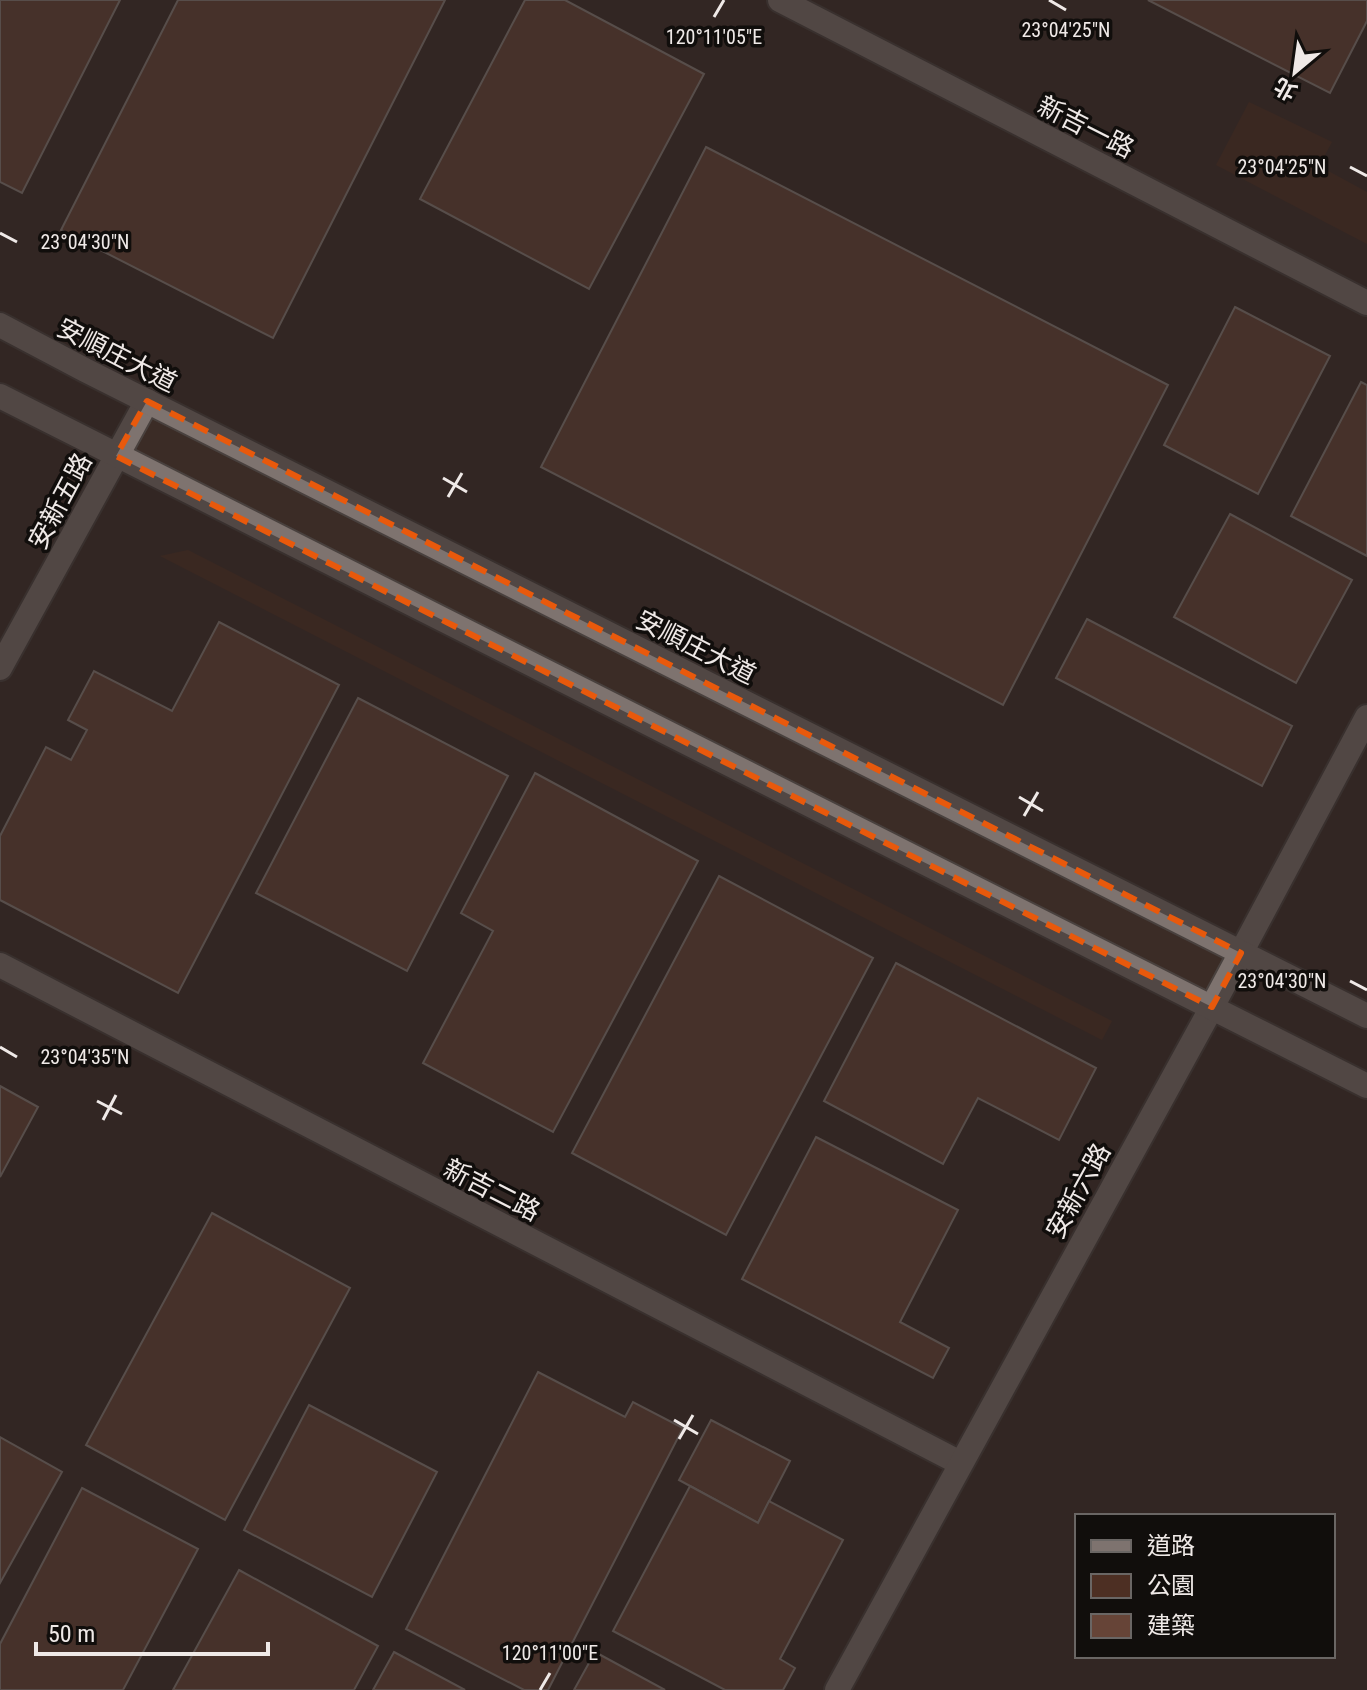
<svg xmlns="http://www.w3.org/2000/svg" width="1367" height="1690" font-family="'Roboto Condensed','Noto Sans TC',sans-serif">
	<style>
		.built { fill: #3b2c26; fill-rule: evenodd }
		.green { fill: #4d2f23 }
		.building { fill: #664437; stroke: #8c827d; stroke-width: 2 }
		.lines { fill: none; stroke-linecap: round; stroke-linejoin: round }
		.street-casing { stroke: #49413e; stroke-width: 28 }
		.secondary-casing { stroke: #49413e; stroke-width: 28 }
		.street { stroke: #7e736f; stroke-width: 24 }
		.secondary { stroke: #7e736f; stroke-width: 24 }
		.marked { fill: none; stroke: #e8590c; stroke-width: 6; stroke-dasharray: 16 10; stroke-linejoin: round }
		.ticks { fill: none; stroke: #efe9e7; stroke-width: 3 }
		.labels { text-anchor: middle; stroke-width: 7; stroke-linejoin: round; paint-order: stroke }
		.street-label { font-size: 26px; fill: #efe9e7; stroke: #110e0c }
		.ticks-label { font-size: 20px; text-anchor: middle; fill: #efe9e7; stroke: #110e0c; stroke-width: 7; stroke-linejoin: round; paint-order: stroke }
	</style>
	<rect width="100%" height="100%" fill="#2c2320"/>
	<!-- built -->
	<path class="built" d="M0,0H1367V1690H0ZM1077,1516H1333V1656H1077Z"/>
	<!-- green -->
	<g class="green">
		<polygon points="1249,102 1332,142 1319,166 1367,192 1367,244 1216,165"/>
		<polygon points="188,550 1112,1021 1102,1040 160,556"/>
	</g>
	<!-- building -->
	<g class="building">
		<polygon points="0,0 120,0 22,193 0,182"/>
		<polygon points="178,0 445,0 273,338 61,230"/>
		<polygon points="525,0 565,0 704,74 589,289 420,199"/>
		<polygon points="1148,0 1367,0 1367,21 1330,93"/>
		<polygon points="706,147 1168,385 1003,705 541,467"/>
		<polygon points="1235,307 1330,356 1258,494 1164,445"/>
		<polygon points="1361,382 1367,385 1367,556 1291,516"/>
		<polygon points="1230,514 1352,580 1296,683 1174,617"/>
		<polygon points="1087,619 1292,726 1262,786 1056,678"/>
		<polygon points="219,622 339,685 178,993 0,900 0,836 46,747 71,760 87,730 68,720 94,671 172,711"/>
		<polygon points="358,698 508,776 407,971 256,893"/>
		<polygon points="535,773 698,861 553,1132 423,1063 493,931 461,913"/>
		<polygon points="719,876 873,958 726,1235 572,1153"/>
		<polygon points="896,963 1096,1068 1059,1140 978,1098 943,1164 824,1101"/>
		<polygon points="0,1086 38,1107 0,1177"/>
		<polygon points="816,1137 958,1210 900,1322 949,1348 933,1378 742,1279"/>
		<polygon points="212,1213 350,1288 225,1520 86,1445"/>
		<polygon points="538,1372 625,1417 633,1402 683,1428 548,1690 524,1690 406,1629"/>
		<polygon points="309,1405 437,1472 372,1597 244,1530"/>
		<polygon points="711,1420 790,1461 758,1523 679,1480"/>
		<polygon points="0,1437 62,1472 0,1583"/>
		<polygon points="690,1486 758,1523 769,1501 843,1540 780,1659 795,1668 783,1690 725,1690 613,1631"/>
		<polygon points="82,1488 198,1549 123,1690 0,1690 0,1644"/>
		<polygon points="239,1570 378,1646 354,1690 173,1690"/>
		<polygon points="394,1652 465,1690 373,1690"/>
		<polygon points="595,1652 665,1690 574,1690"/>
	</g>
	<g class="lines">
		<!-- street casing -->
		<g class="street-casing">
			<g id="street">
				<polyline points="780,0 1367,303"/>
				<polyline points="0,668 147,401"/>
				<polyline points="0,965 960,1463"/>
				<polyline points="837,1690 1212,1007 1367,717"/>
			</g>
		</g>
		<!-- secondary casing -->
		<g class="secondary-casing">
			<g id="secondary">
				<polyline points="0,325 85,370 1367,1016"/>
				<polyline points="0,396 1367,1086"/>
			</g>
		</g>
		<!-- street -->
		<use href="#street" class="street"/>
		<!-- secondary -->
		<use href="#secondary" class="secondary"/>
	</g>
	<!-- marked area -->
	<path d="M0 0H1367V1690H0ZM147,401L1241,953L1212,1007L116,456Z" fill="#2c2320" fill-opacity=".55" fill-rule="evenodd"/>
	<path class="marked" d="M147,401L1241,953L1212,1007L116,456Z"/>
	<!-- ticks -->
	<path class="ticks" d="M1049,0L1066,10M714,17L724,0M1350,167L1367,176M0,233L17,242M443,478L467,492M448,497L462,473M1019,797L1043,811M1024,816L1038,792M1350,981L1367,990M0,1047L17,1057M97,1101L122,1114M103,1120L116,1095M674,1420L698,1434M679,1439L693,1415M540,1690L550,1673"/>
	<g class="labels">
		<!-- street labels -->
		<g class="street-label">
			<text transform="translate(1086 127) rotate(27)" y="9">新吉一路</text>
			<text transform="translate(117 355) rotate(27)" y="9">安順庄大道</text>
			<text transform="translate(60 501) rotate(-62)" y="9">安新五路</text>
			<text transform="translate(696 647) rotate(27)" y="9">安順庄大道</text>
			<text transform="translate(492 1190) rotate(27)" y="9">新吉二路</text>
			<text transform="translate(1078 1191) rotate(-61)" y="9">安新六路</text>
		</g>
	</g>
	<g class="ticks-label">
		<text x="1066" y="37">23°04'25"N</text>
		<text x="714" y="44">120°11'05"E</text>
		<text x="1282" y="174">23°04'25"N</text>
		<text x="85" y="249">23°04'30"N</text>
		<text x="1282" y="988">23°04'30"N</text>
		<text x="85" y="1064">23°04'35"N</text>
		<text x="550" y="1660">120°11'00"E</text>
	</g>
	<!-- legend -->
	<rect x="1075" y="1514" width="260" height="144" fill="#110e0c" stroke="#6a6664" stroke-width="2"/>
	<rect x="1091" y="1540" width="40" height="12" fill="#7e736f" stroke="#6a6664" stroke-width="2"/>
	<text x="1147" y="1554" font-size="24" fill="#efe9e7">道路</text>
	<rect x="1091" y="1574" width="40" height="24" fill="#4d2f23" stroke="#6a6664" stroke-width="2"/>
	<text x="1147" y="1594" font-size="24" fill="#efe9e7">公園</text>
	<rect x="1091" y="1614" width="40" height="24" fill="#664437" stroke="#6a6664" stroke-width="2"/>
	<text x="1147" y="1634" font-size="24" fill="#efe9e7">建築</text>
	<!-- north arrow -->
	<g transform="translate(1295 72) rotate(209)" stroke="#110e0c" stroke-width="6" paint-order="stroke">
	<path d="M0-6L14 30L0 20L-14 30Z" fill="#efe9e7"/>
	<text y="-12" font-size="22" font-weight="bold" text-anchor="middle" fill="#efe9e7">北</text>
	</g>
	<!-- scale -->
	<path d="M36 1642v12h232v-12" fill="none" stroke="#efe9e7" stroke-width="4"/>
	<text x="48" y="1642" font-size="24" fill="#efe9e7" stroke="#110e0c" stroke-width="6" paint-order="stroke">50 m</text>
</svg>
